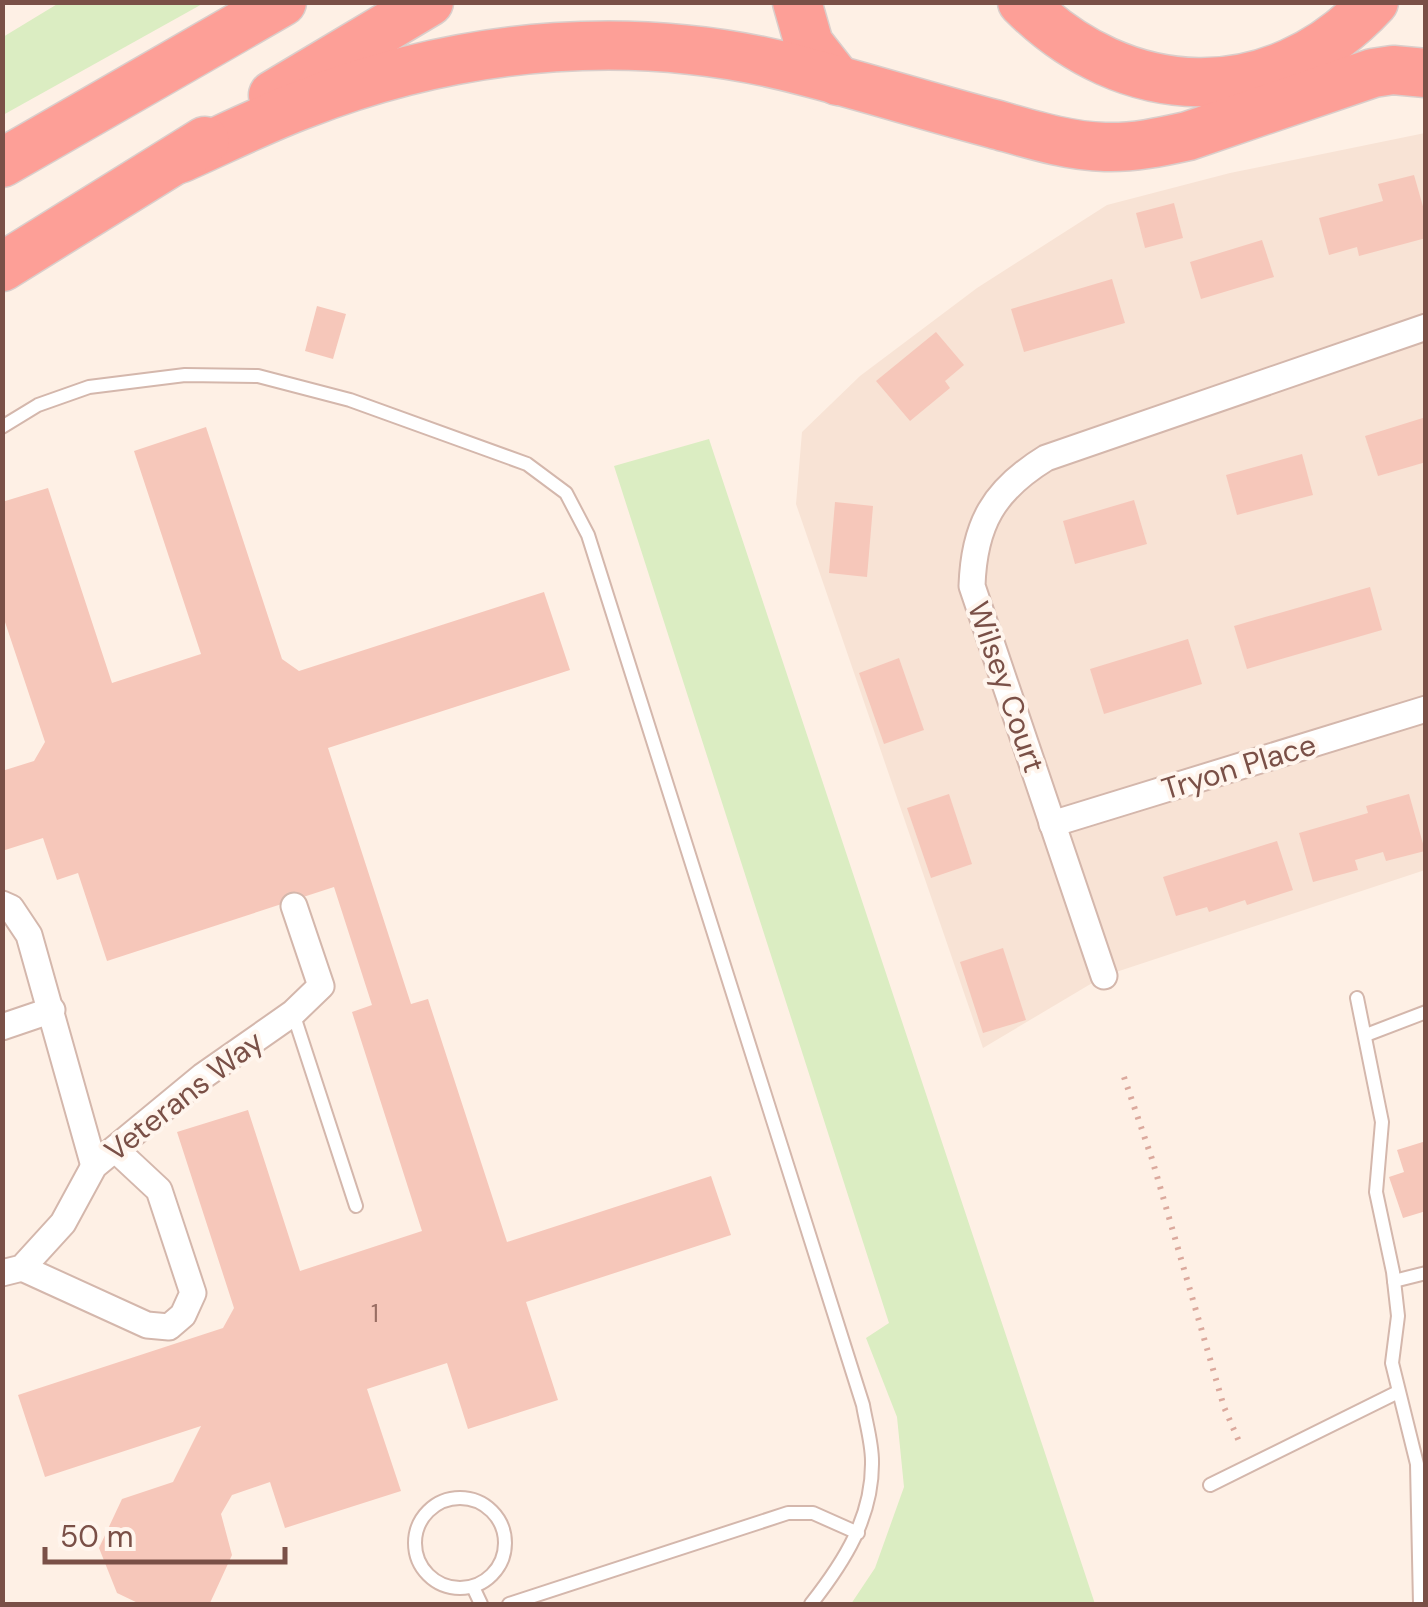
<svg xmlns="http://www.w3.org/2000/svg" width="1428" height="1607" font-family="'DM Sans',sans-serif">
	<style>
		.residential { fill: #f8e3d5 }
		.green { fill: #dbedc2 }
		.building { fill: #f6c7ba }
		.lines { fill: none; stroke-linecap: round; stroke-linejoin: round }
		.service-casing { stroke: #d4b7ac; stroke-width: 16 }
		.minor-casing { stroke: #d4b7ac; stroke-width: 29 }
		.motorway-casing { stroke: #dacecb; stroke-width: 51 }
		.path { stroke: #dba99d; stroke-width: 6; stroke-dasharray: 2.5 8; stroke-linecap: butt }
		.service { stroke: #fff; stroke-width: 12 }
		.minor { stroke: #fff; stroke-width: 25 }
		.motorway { stroke: #fd9f97; stroke-width: 48 }
		.labels { text-anchor: middle; stroke-width: 8; stroke-linejoin: round; paint-order: stroke }
		.number-label { font-size: 25px; fill: #996e64 }
		.street-label { font-size: 30px; fill: #7a5047; stroke: #fff5ed }
	</style>
	<rect width="100%" height="100%" fill="#fef0e5"/>
	<!-- residential -->
	<polygon class="residential" points="1425,133 1425,870 1104,976 983,1048 796,504 802,432 860,376 977,288 1107,205 1230,173"/>
	<!-- green -->
	<g class="green">
		<polygon points="59,3 59,2 204,3 3,115 3,37"/>
		<polygon points="709,439 1095,1604 851,1604 875,1568 904,1487 897,1417 866,1338 889,1323 614,466"/>
	</g>
	<!-- building -->
	<g class="building">
		<polygon points="1414,175 1426,217 1426,238 1359,256 1357,247 1329,255 1319,218 1383,201 1378,184"/>
		<polygon points="1174,203 1183,238 1145,248 1136,213"/>
		<polygon points="1262,240 1274,277 1201,299 1190,262"/>
		<polygon points="1112,279 1125,323 1024,352 1011,309"/>
		<polygon points="317,306 346,314 333,359 305,351"/>
		<polygon points="936,332 964,365 945,381 950,388 910,421 876,381"/>
		<polygon points="1426,417 1426,462 1378,476 1365,436"/>
		<polygon points="206,427 282,659 299,671 544,592 570,670 328,748 411,1004 428,999 507,1242 711,1176 731,1235 526,1302 558,1400 468,1429 447,1363 367,1389 401,1491 285,1528 270,1482 232,1495 221,1514 232,1555 210,1603 140,1604 117,1593 99,1548 122,1499 173,1482 201,1426 45,1477 18,1395 223,1328 234,1308 177,1132 248,1110 300,1271 422,1231 352,1012 372,1005 334,887 107,961 78,873 57,880 43,838 2,851 2,771 34,761 45,742 2,613 2,502 48,488 112,683 201,654 134,451"/>
		<polygon points="1302,454 1313,495 1237,515 1226,475"/>
		<polygon points="1134,500 1147,544 1075,564 1063,521"/>
		<polygon points="835,502 873,506 867,577 829,573"/>
		<polygon points="1370,587 1382,630 1247,669 1234,626"/>
		<polygon points="1188,639 1202,684 1104,714 1090,669"/>
		<polygon points="899,658 924,730 884,744 859,673"/>
		<polygon points="949,794 972,864 931,878 907,808"/>
		<polygon points="1409,794 1425,851 1386,861 1383,852 1355,860 1358,870 1313,882 1299,833 1368,813 1366,806"/>
		<polygon points="1277,841 1293,890 1247,905 1245,900 1209,912 1207,907 1176,916 1163,877"/>
		<polygon points="1003,948 1026,1020 983,1033 960,962"/>
		<polygon points="1426,1141 1426,1211 1403,1218 1389,1177 1404,1172 1397,1150"/>
	</g>
	<g class="lines">
		<!-- service casing -->
		<g class="service-casing">
			<g id="service">
				<path d="M2,427L38,405L89,387L185,375L258,376L350,400L527,464L566,493L588,535L863,1405C866,1423 872,1443 872,1461C873,1517 844,1562 811,1604"/>
				<polyline points="1357,998 1382,1122 1376,1192 1393,1272 1398,1316 1392,1363 1417,1464 1420,1604"/>
				<polyline points="293,1013 356,1206"/>
				<polyline points="1366,1035 1426,1012"/>
				<polyline points="1394,1281 1426,1273"/>
				<polyline points="1210,1485 1396,1393"/>
				<circle cx="460" cy="1543" r="45"/>
				<polyline points="473,1587 481,1604"/>
				<polyline points="509,1604 788,1513 813,1513 858,1533"/>
			</g>
		</g>
		<!-- minor casing -->
		<g class="minor-casing">
			<g id="minor">
				<polyline points="1052,824 1426,709"/>
				<polyline points="2,904 11,908 29,935 94,1166"/>
				<path d="M1104,976L972,586C974,524 994,490 1046,458L1426,327"/>
				<polyline points="2,1027 52,1010"/>
				<polyline points="22,1268 147,1325 169,1327 183,1315 193,1293 159,1190 115,1149"/>
				<polyline points="2,1273 22,1268 63,1223 94,1166 203,1076 293,1013 321,986 294,906"/>
			</g>
		</g>
		<!-- motorway casing -->
		<g class="motorway-casing">
			<g id="motorway">
				<polyline points="797,2 809,44 838,81"/>
				<path d="M1022,2C1125,106 1272,112 1374,2"/>
				<polyline points="273,95 429,2"/>
				<path d="M179,159C220,141 261,120 304,104C465,41 643,26 811,73C872,89 933,108 994,124C1030,134 1067,146 1105,147C1133,148 1161,142 1188,136L1373,73L1393,70L1426,73"/>
				<polyline points="2,163 282,2"/>
				<polyline points="2,267 205,141"/>
			</g>
		</g>
		<!-- path -->
		<polyline class="path" points="1124,1077 1152,1159 1224,1407 1241,1446"/>
		<!-- service -->
		<use href="#service" class="service"/>
		<!-- minor -->
		<use href="#minor" class="minor"/>
		<!-- motorway -->
		<use href="#motorway" class="motorway"/>
	</g>
	<g class="labels">
		<!-- number labels -->
		<g class="number-label">
			<text x="375" y="1322">1</text>
		</g>
		<!-- street labels -->
		<g class="street-label">
			<text transform="translate(1006 687) rotate(71)" y="10">Wilsey Court</text>
			<text transform="translate(1239 767) rotate(-17)" y="10">Tryon Place</text>
			<text transform="translate(184 1096) rotate(-38)" y="10">Veterans Way</text>
		</g>
	</g>
	<!-- border -->
	<rect width="1428" height="1607" fill="none" stroke="#7a5047" stroke-width="10"/>
	<!-- scale -->
	<path d="M45 1547v15h240v-15" fill="none" stroke="#7a5047" stroke-width="5"/>
	<text x="60" y="1547" font-size="30" fill="#7a5047" stroke="#fff5ed" stroke-width="8" paint-order="stroke">50 m</text>
</svg>
